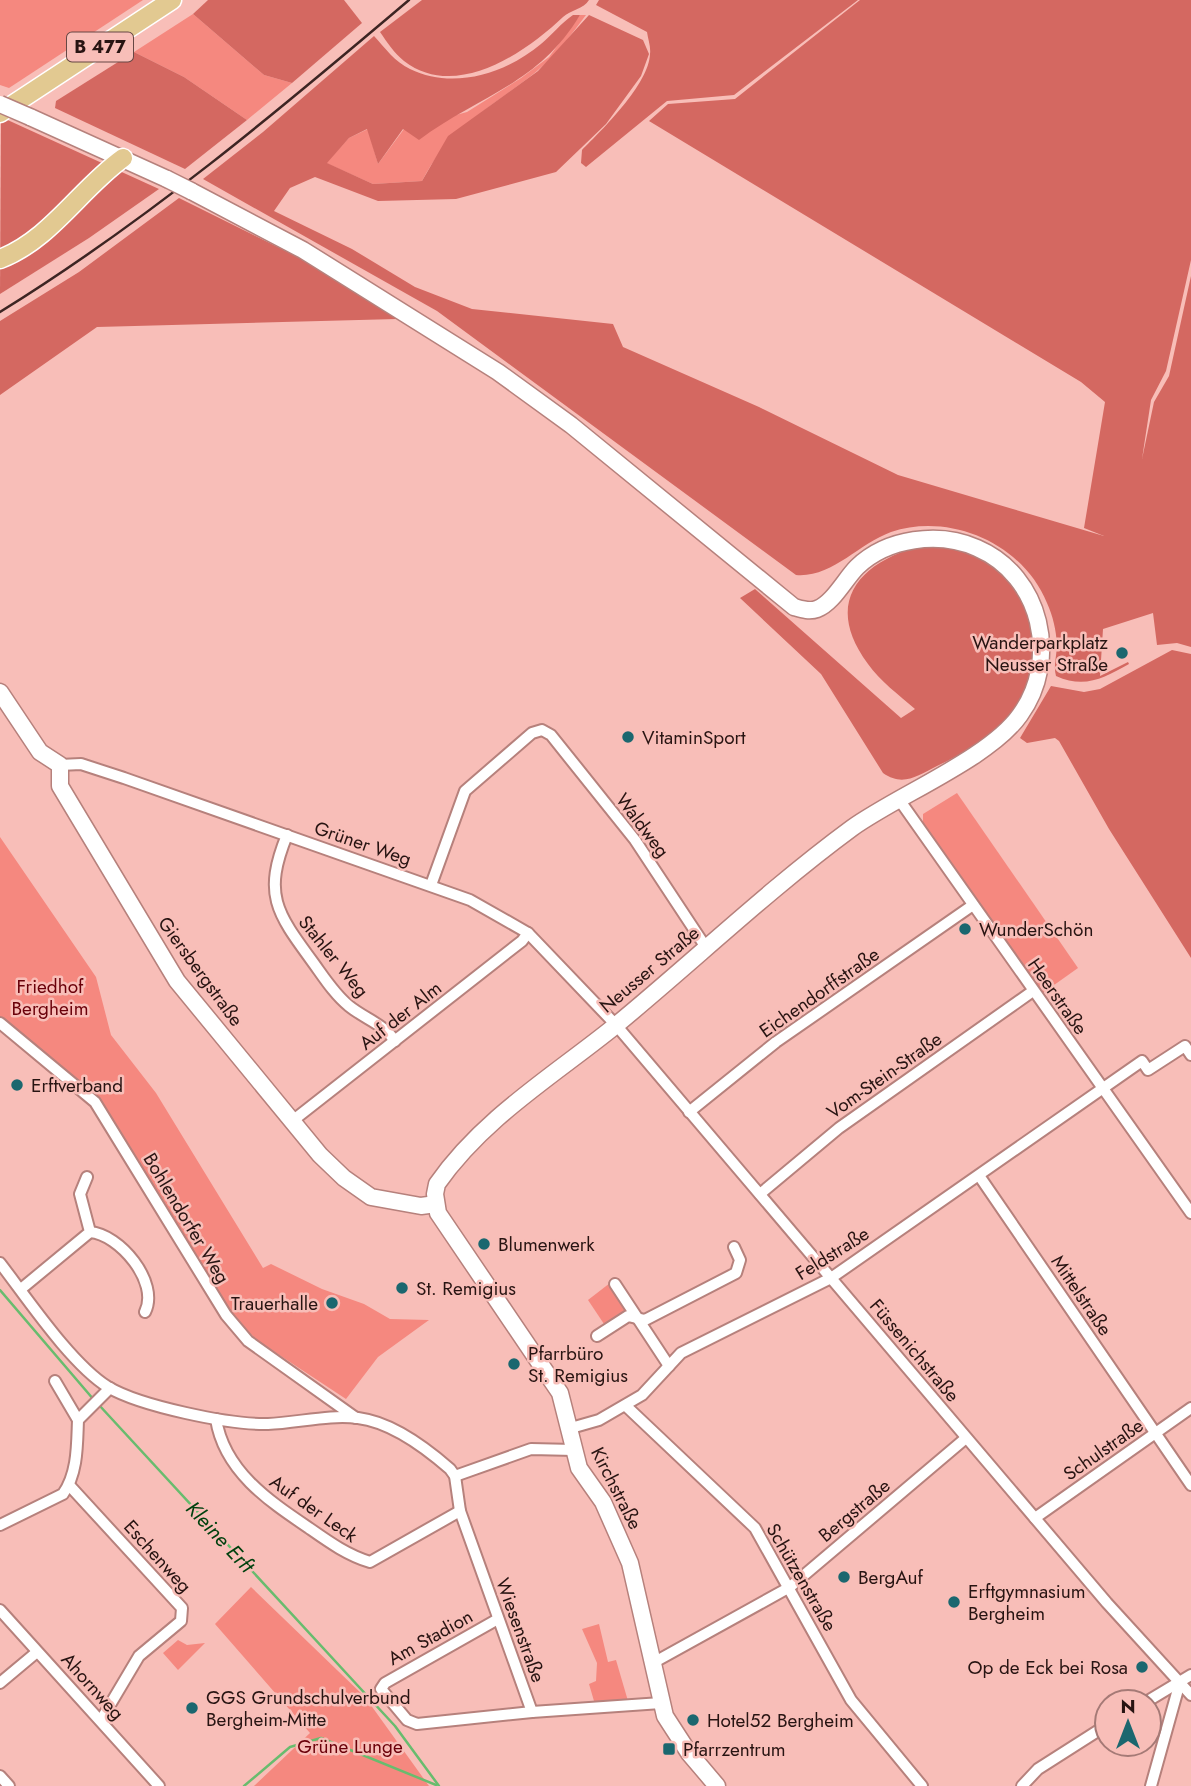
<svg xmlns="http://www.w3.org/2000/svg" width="1191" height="1786" font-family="Jost,sans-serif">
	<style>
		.green { fill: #f5887f }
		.forest { fill: #d46861 }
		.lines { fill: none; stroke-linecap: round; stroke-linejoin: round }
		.stream { stroke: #68bc6e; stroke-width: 2.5 }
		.street-casing { stroke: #b6817c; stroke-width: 14 }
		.secondary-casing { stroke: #b6817c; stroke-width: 19 }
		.primary-casing { stroke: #fff; stroke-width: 21 }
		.street { stroke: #fff; stroke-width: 10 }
		.secondary { stroke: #fff; stroke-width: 16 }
		.primary { stroke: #e2c991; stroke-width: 18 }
		.rail { stroke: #3d2523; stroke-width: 2.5 }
		.secondary-bridge-casing { stroke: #b6817c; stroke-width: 19; stroke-linecap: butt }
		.secondary-bridge { stroke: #fff; stroke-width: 16 }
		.poi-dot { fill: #1b676f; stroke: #f8beb8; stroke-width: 2.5 }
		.labels { text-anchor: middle; stroke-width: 5; stroke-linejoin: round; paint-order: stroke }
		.shield { fill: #f8beb8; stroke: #664744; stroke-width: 2 }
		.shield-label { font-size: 18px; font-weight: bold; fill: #281412 }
		.poi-label { font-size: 19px; fill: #281412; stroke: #f8beb8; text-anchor: start }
		.street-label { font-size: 19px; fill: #281412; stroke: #f8beb8 }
		.park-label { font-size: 19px; fill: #6a000a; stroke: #f8beb8 }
		.water-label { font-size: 21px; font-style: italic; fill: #01410e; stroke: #f8beb8 }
	</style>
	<rect width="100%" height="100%" fill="#f8beb8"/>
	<!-- green -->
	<g class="green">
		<polygon points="0,0 143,0 9,88 0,85"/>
		<polygon points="193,14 264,75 292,83 247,120 184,77 134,52"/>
		<path d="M580,15H586C571,35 556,55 537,71C490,109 451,125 422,181L373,184L326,163L349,138L368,129L378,164L404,129L467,112L521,78L549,57Z"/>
		<polygon points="957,793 1078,968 1040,995 923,827 923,814"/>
		<polygon points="0,837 96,977 111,1035 156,1093 263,1268 271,1264 322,1289 364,1304 390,1319 429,1320 378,1357 346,1399 258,1341 236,1320 103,1105 0,1023"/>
		<polygon points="610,1283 627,1310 606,1327 588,1300"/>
		<polygon points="251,1587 365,1697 429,1786 254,1786 310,1733 215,1624"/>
		<polygon points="599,1624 608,1662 616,1660 628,1701 611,1703 594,1701 589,1684 596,1681 597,1663 582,1629"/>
		<polygon points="178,1640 187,1645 205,1643 178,1670 163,1653"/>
	</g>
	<!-- forest -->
	<g class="forest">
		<polygon points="208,0 344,0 362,23 292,83 264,75 193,14"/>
		<path d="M422,0H589C584,9 570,10 563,17C525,53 456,101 404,61C394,53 387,42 380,32Z"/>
		<path d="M599,0H858L734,95L667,101L586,167L581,163L582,150C602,130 649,84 650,54C651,47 648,39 647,32L596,5Z"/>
		<path d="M860,0H1191V260L1166,371L1151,400L1142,459L1154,402L1169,376L1191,276V647L1177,643L1157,645L1153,613L1103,629L1100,676L1128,662L1129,664C1104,678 1085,689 1056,676C1053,666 1057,655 1057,644C1056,630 1053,616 1047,603C1023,544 951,512 891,532C858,544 832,578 796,575L437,311L203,179L263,132L374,36C385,48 395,62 410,69C453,90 505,74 541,44C552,35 561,23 573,15H580C538,85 479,95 419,140L403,129L378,164L367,129L349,138L327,163L373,184L422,181L448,136L538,71L589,15L643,40L649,54L641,76L606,124L556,172L456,199L378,201L315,177L290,188L274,211L352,249L415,287L472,309L613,324L623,347L759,407L898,475L1104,536L1084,528L1105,402L1081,382L649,121L668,104L735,99Z"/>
		<polygon points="134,52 184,77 247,120 185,169 55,108 56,101"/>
		<polygon points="1,117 159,189 89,238 0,294"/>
		<polygon points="179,198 296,256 397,319 97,327 0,395 0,321 79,272"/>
		<path d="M924,545C950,545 974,549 995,564C1036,594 1044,666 1017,706C999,735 966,752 937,766C917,776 903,787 883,773L821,674L740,598L755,589L901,718L915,709C899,695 880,681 868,664C822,602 860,561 924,545Z"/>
		<polygon points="1172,650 1191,654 1191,958 1109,829 1059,741 1055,738 1027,743 1020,738 1051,686 1084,692 1100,689"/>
	</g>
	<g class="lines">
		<!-- stream -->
		<g class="stream">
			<polyline points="0,1290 94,1400"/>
			<polyline points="99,1405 395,1726 439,1786"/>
			<polyline points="244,1786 290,1747 321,1738 436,1785"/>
		</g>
		<!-- street casing -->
		<g class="street-casing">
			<g id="street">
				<polyline points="60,765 81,764 124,778 470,900 528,933 616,1025 1107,1603 1191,1695"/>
				<polyline points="898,798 1191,1213"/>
				<path d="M287,835C263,894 276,912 312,961C323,976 334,994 349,1006C365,1019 384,1024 395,1041"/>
				<polyline points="431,885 465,791 532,733 542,730 551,735 635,840 707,949"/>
				<polyline points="0,1023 95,1102 226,1315 248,1341 356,1418"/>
				<polyline points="689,1112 776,1042 973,905"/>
				<polyline points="291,1122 522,941 528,933"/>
				<polyline points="980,1177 1191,1485"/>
				<polyline points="760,1194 839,1128 1033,991"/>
				<path d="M90,1232C119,1234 160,1282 145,1312"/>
				<path d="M0,1263C27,1298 71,1364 108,1387C140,1406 230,1425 268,1424C297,1423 330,1414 358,1418C391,1422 426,1448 450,1469L455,1476L460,1511L532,1712"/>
				<polyline points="615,1284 669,1366"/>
				<polyline points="21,1289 90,1232 80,1194 87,1177"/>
				<polyline points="597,1336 628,1316 645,1320 736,1273 740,1260 734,1247"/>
				<polyline points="55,1381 78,1420"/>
				<polyline points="626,1406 755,1528 851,1700 922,1786"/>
				<path d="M216,1419C224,1471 269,1501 309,1528C329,1542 347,1555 370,1562L460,1511"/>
				<polyline points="571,1428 599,1420 642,1395 681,1353 831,1278 1142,1061 1148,1070 1185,1046 1191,1055"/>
				<polyline points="455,1476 531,1449 574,1450"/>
				<polyline points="69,1485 182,1608 181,1621 139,1656 101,1720"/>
				<polyline points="1035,1518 1191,1408"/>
				<path d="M0,1525L63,1494C78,1473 77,1444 78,1420L110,1388"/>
				<polyline points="0,1610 159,1786"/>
				<polyline points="498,1619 385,1683 381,1689 407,1720 417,1724 532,1712 661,1703"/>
				<polyline points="651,1664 790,1587 966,1438"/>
				<polyline points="0,1683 37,1652"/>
				<polyline points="1146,1702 1191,1675"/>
				<polyline points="0,1776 9,1786"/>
				<polyline points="1022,1786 1038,1769 1107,1725"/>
				<polyline points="1151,1786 1180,1682"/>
			</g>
		</g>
		<!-- secondary casing -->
		<g class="secondary-casing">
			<g id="secondary">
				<polyline points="30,117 167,179"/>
				<path d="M191,191L303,250L498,372L571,425L794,607C801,609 809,612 817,609C833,603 845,579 857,567C887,538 939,531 977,548C1042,576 1060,660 1020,715C990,758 898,795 852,828C769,889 694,961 615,1026C553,1076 483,1118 437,1184L435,1194L438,1213L560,1393L579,1468L603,1502L630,1563L665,1716L689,1753L717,1786"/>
				<polyline points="0,692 40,752 60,765 60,786 177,981 320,1155 344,1178 371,1197 421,1206 436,1204"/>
			</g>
		</g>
		<!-- primary casing -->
		<g class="primary-casing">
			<g id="primary">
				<polyline points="0,113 172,0"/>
				<path d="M0,259C50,240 80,189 123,158"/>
			</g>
		</g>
		<!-- street -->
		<use href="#street" class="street"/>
		<!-- secondary -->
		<use href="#secondary" class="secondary"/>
		<!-- primary -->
		<use href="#primary" class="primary"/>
		<!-- rail -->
		<path class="rail" d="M0,312C147,221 277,112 409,0"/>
		<!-- secondary-bridge casing -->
		<g class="secondary-bridge-casing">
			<g id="secondary-bridge">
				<polyline points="0,104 30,117"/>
				<polyline points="167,179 191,191"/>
			</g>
		</g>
		<!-- secondary-bridge -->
		<use href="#secondary-bridge" class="secondary-bridge"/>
	</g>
	<!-- markers -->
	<g class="poi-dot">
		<circle cx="1122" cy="653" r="7"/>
		<circle cx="628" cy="737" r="7"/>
		<circle cx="965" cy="929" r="7"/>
		<circle cx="17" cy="1085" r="7"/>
		<circle cx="484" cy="1244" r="7"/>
		<circle cx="402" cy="1288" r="7"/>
		<circle cx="332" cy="1303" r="7"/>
		<circle cx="514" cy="1364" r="7"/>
		<circle cx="844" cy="1577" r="7"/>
		<circle cx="954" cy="1602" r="7"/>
		<circle cx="1142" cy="1667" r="7"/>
		<circle cx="192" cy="1708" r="7"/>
		<circle cx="693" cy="1720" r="7"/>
		<rect x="662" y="1742" width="14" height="14" rx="3.5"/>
	</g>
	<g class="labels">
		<!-- shield labels -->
		<rect class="shield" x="67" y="32.5" width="66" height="29" rx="5"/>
		<g class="shield-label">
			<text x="100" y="53">B 477</text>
		</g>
		<!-- poi labels -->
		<g class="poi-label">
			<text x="1108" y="649" text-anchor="end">Wanderparkplatz<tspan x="1108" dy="22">Neusser Straße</tspan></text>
			<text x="642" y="744">VitaminSport</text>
			<text x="979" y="936">WunderSchön</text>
			<text x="31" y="1092">Erftverband</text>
			<text x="498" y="1251">Blumenwerk</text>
			<text x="416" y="1295">St. Remigius</text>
			<text x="318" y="1310" text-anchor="end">Trauerhalle</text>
			<text x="528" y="1360">Pfarrbüro<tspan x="528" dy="22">St. Remigius</tspan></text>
			<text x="858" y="1584">BergAuf</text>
			<text x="968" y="1598">Erftgymnasium<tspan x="968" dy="22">Bergheim</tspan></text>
			<text x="1128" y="1674" text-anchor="end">Op de Eck bei Rosa</text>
			<text x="206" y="1704">GGS Grundschulverbund<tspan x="206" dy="22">Bergheim-Mitte</tspan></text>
			<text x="707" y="1727">Hotel52 Bergheim</text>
			<text x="683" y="1756">Pfarrzentrum</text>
		</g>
		<!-- street labels -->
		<g class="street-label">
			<text transform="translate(643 825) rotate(53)" y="7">Waldweg</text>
			<text transform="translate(363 843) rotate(19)" y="7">Grüner Weg</text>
			<text transform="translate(334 956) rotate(51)" y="7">Stahler Weg</text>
			<text transform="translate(649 969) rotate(-40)" y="7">Neusser Straße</text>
			<text transform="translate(201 971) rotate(54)" y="7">Giersbergstraße</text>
			<text transform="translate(819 992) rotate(-35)" y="7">Eichendorffstraße</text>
			<text transform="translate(1058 996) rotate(55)" y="7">Heerstraße</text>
			<text transform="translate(400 1015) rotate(-38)" y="7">Auf der Alm</text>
			<text transform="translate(884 1075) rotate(-35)" y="7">Vom-Stein-Straße</text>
			<text transform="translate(187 1218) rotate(59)" y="7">Bohlendorfer Weg</text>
			<text transform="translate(832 1253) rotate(-32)" y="7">Feldstraße</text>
			<text transform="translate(1082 1295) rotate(56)" y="7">Mittelstraße</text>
			<text transform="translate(915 1350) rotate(50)" y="7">Füssenichstraße</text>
			<text transform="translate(1103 1449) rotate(-35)" y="7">Schulstraße</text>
			<text transform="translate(617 1488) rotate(63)" y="7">Kirchstraße</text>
			<text transform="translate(314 1508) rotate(35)" y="7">Auf der Leck</text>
			<text transform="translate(854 1510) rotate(-40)" y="7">Bergstraße</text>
			<text transform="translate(158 1556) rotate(48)" y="7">Eschenweg</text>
			<text transform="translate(802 1577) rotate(60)" y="7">Schützenstraße</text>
			<text transform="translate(521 1630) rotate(70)" y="7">Wiesenstraße</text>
			<text transform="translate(430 1637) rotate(-29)" y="7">Am Stadion</text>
			<text transform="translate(93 1686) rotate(48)" y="7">Ahornweg</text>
		</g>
		<!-- park labels -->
		<g class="park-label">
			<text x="50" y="993">Friedhof<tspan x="50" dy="22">Bergheim</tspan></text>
			<text x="350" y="1753">Grüne Lunge</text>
		</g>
		<!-- water labels -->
		<g class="water-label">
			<text transform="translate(220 1537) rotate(47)" y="7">Kleine Erft</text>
		</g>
	</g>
	<!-- north arrow -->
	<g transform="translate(1128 1723)"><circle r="33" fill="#f8beb8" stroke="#a57a76" stroke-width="2"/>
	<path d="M0-5L12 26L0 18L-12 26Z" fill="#1b676f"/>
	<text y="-10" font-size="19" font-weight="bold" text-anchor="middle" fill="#281412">N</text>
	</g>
</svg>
